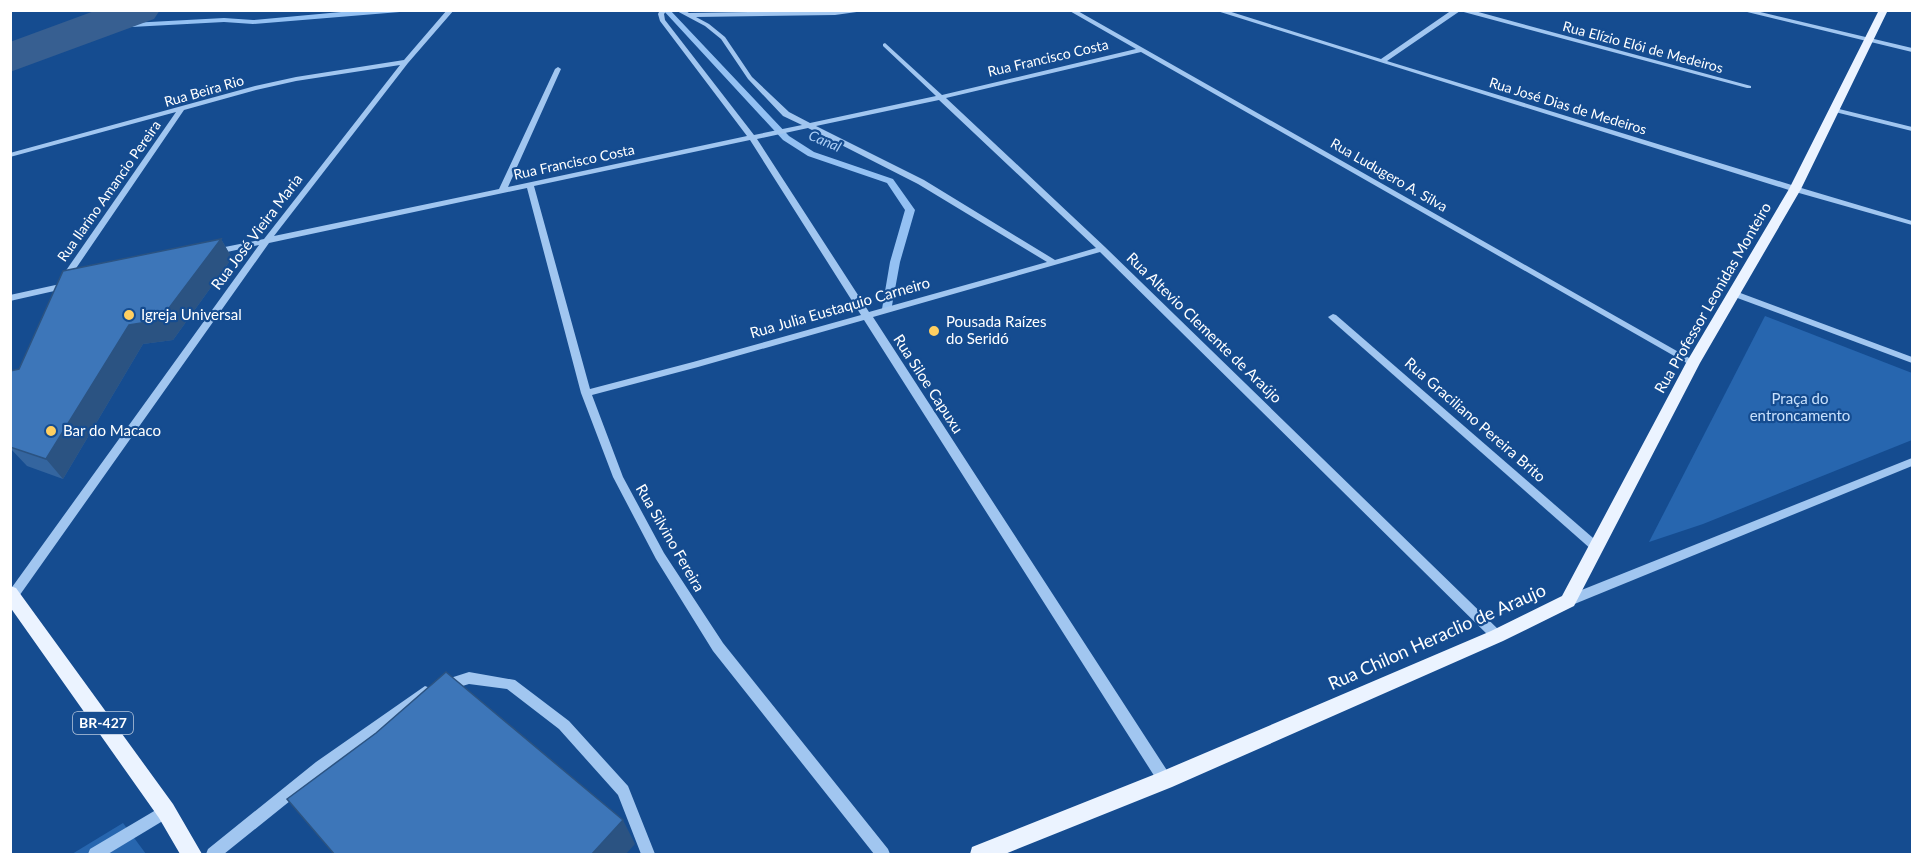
<svg xmlns="http://www.w3.org/2000/svg" width="1923" height="865" font-family="Lato,sans-serif">
	<style>
		.green { fill: #2766af }
		.lines { fill: none; stroke-linecap: round; stroke-linejoin: round }
		.stream { fill: #94c1f3; fill-rule: evenodd }
		.river { fill: #375f91; fill-rule: evenodd }
		.minor { fill: #a1c6f0; fill-rule: evenodd }
		.major { fill: #ebf3ff; fill-rule: evenodd }
		.wall { fill: #34659f }
		.shaded-wall { fill: #2b5382 }
		.building { fill: #3d76b9; stroke: #2b5382; stroke-width: 1.5 }
		.poi-dot { fill: #ffcf61; stroke: #154c90; stroke-width: 2 }
		.labels { text-anchor: middle; stroke-width: 4.5; stroke-linejoin: round; paint-order: stroke }
		.far-street-label { font-size: 14px; fill: #fff; stroke: #154c90 }
		.far-water-label { font-size: 14px; font-style: italic; fill: #add0f7; stroke: #154c90 }
		.shield { fill: #154c90; stroke: #b9c9de; stroke-width: 1.5 }
		.shield-label { font-size: 14px; font-weight: bold; fill: #fff }
		.street-label { font-size: 15px; fill: #fff; stroke: #154c90 }
		.poi-label { font-size: 15px; fill: #fff; stroke: #154c90; text-anchor: start }
		.park-label { font-size: 15px; fill: #c8e0fc; stroke: #154c90 }
		.near-street-label { font-size: 18px; fill: #fff; stroke: #154c90 }
	</style>
	<rect width="100%" height="100%" fill="#154c90"/>
	<!-- green -->
	<g class="green">
		<polygon points="1765,316 1912,373 1912,440 1703,524 1649,542"/>
		<polygon points="123,823 146,854 72,854"/>
	</g>
	<g class="lines">
		<!-- stream -->
		<g class="stream">
			<polygon points="424,10 253,24 224,22 94,29 90,27 94,25 224,18 253,20 352,11"/>
			<polygon points="663,10 670,10 789,136 814,152 893,179 915,210 900,262 891,311 887,312 882,309 890,262 905,210 887,183 808,156 783,140"/>
			<polygon points="1392,10 1414,10 1411,12"/>
		</g>
		<!-- river -->
		<polygon class="river" points="97,10 160,10 154,19 10,72 10,42"/>
		<!-- minor -->
		<g class="minor">
			<path d="M447,10H454L408,63L274,236L499,189L555,69L558,67L561,69L508,187L747,136L660,21L658,14L660,10H667L664,14L665,20L754,135L802,125L783,116L748,79L721,39L705,26L675,10H684L689,13L871,10L835,15L696,17L709,24L725,37L752,77L789,112L810,123L936,96L883,46V44L885,43L942,95L1136,49L1068,10H1076L1698,363L1693,366L1690,365L1141,52L946,98L1105,247L1501,632L1503,636L1501,640L1497,641L1493,640L1100,252L873,317L1170,775L1172,780L1170,785L1165,787L1160,785L864,320L698,367L592,395L623,477L664,553L723,643L888,849L890,854H874L713,651L656,559L613,477L581,393L527,188L269,243L17,599L10,600V590L259,245L213,255L209,252L210,250L264,239L400,65L296,81L256,90L184,110L66,283H72V287L10,301V295L60,284L58,282L176,112L10,157V153L255,86L296,77L404,60ZM939,100L1096,248L1055,260L924,180L816,126ZM808,128L918,184L1047,262L869,312L757,139ZM750,140L861,315L693,362L590,389L534,186Z"/>
			<polygon points="1214,10 1225,10 1381,59 1452,10 1471,10 1751,86 1751,88 1747,88 1460,11 1387,61 1798,187 1912,221 1912,225 1792,191"/>
			<polygon points="1739,10 1752,10 1912,48 1912,52"/>
			<polygon points="1831,107 1912,127 1912,131 1831,111"/>
			<polygon points="1735,291 1912,357 1912,363 1732,296 1730,294 1732,292"/>
			<polygon points="1333,314 1336,315 1600,544 1602,547 1600,550 1596,552 1592,550 1330,319 1328,317"/>
			<polygon points="1912,458 1912,466 1572,605 1568,606 1564,605 1562,601 1564,597"/>
			<polygon points="469,672 515,680 569,721 628,786 655,854 641,854 618,795 559,729 507,689 469,684 446,691 441,689 439,685 441,681"/>
			<polygon points="425,686 430,688 432,692 430,696 326,772 224,854 206,854 208,849 316,762"/>
			<polygon points="166,804 171,806 173,811 171,816 108,854 88,854 90,849"/>
		</g>
		<!-- major -->
		<g class="major">
			<polygon points="1879,10 1888,10 1801,189 1700,363 1574,606 1503,641 1172,787 1005,854 970,854 972,847 1158,773 1491,631 1562,596 1686,363 1789,189"/>
			<polygon points="10,586 16,588 173,804 202,854 180,854 159,818 10,607"/>
		</g>
	</g>
	<!-- wall -->
	<polygon class="wall" points="221,239 232,258 173,340 143,344 63,479 27,466 10,448 10,371 19,369"/>
	<!-- shaded-wall -->
	<g class="shaded-wall">
		<polygon points="221,239 232,258 173,340 143,344 63,479 46,459 129,325"/>
		<polygon points="623,820 635,844 625,855 591,855"/>
	</g>
	<!-- building -->
	<g class="building">
		<polygon points="221,239 160,320 129,325 46,459 10,447 10,371 19,369 63,271"/>
		<polygon points="446,672 623,820 591,855 335,855 287,799 376,733"/>
	</g>
	<!-- markers -->
	<g class="poi-dot">
		<circle cx="129" cy="315" r="6"/>
		<circle cx="934" cy="331" r="6"/>
		<circle cx="51" cy="431" r="6"/>
	</g>
	<g class="labels">
		<!-- far-street labels -->
		<g class="far-street-label">
			<text transform="translate(1643 47) rotate(15)" y="5">Rua Elízio Elói de Medeiros</text>
			<text transform="translate(1048 58) rotate(-13)" y="5">Rua Francisco Costa</text>
			<text transform="translate(204 91) rotate(-16)" y="5">Rua Beira Rio</text>
			<text transform="translate(1568 106) rotate(17)" y="5">Rua José Dias de Medeiros</text>
			<text transform="translate(574 162) rotate(-12)" y="5">Rua Francisco Costa</text>
			<text transform="translate(1389 175) rotate(30)" y="5">Rua Ludugero A. Silva</text>
			<text transform="translate(109 191) rotate(-55)" y="5">Rua Ilarino Amancio Pereira</text>
		</g>
		<!-- far-water labels -->
		<g class="far-water-label">
			<text transform="translate(825 141) rotate(23)" y="5">Canal</text>
		</g>
		<!-- shield labels -->
		<rect class="shield" x="73" y="712" width="60" height="22" rx="4.5"/>
		<g class="shield-label">
			<text x="103" y="728">BR-427</text>
		</g>
		<!-- street labels -->
		<g class="street-label">
			<text transform="translate(257 232) rotate(-53)" y="5">Rua José Vieira Maria</text>
			<text transform="translate(1713 298) rotate(-60)" y="5">Rua Professor Leonidas Monteiro</text>
			<text transform="translate(840 308) rotate(-16)" y="5">Rua Julia Eustaquio Carneiro</text>
			<text transform="translate(1204 328) rotate(44)" y="5">Rua Altevio Clemente de Araújo</text>
			<text transform="translate(928 384) rotate(57)" y="5">Rua Siloe Capuxu</text>
			<text transform="translate(1475 420) rotate(41)" y="5">Rua Graciliano Pereira Brito</text>
			<text transform="translate(670 538) rotate(60)" y="5">Rua Silvino Fereira</text>
		</g>
		<!-- poi labels -->
		<g class="poi-label">
			<text x="141" y="320">Igreja Universal</text>
			<text x="946" y="327">Pousada Raízes<tspan x="946" dy="17">do Seridó</tspan></text>
			<text x="63" y="436">Bar do Macaco</text>
		</g>
		<!-- park labels -->
		<g class="park-label">
			<text x="1800" y="404">Praça do<tspan x="1800" dy="17">entroncamento</tspan></text>
		</g>
		<!-- near-street labels -->
		<g class="near-street-label">
			<text transform="translate(1437 637) rotate(-24)" y="6">Rua Chilon Heraclio de Araujo</text>
		</g>
	</g>
	<!-- border -->
	<rect width="1923" height="865" fill="none" stroke="#ffffff" stroke-width="24"/>
</svg>
